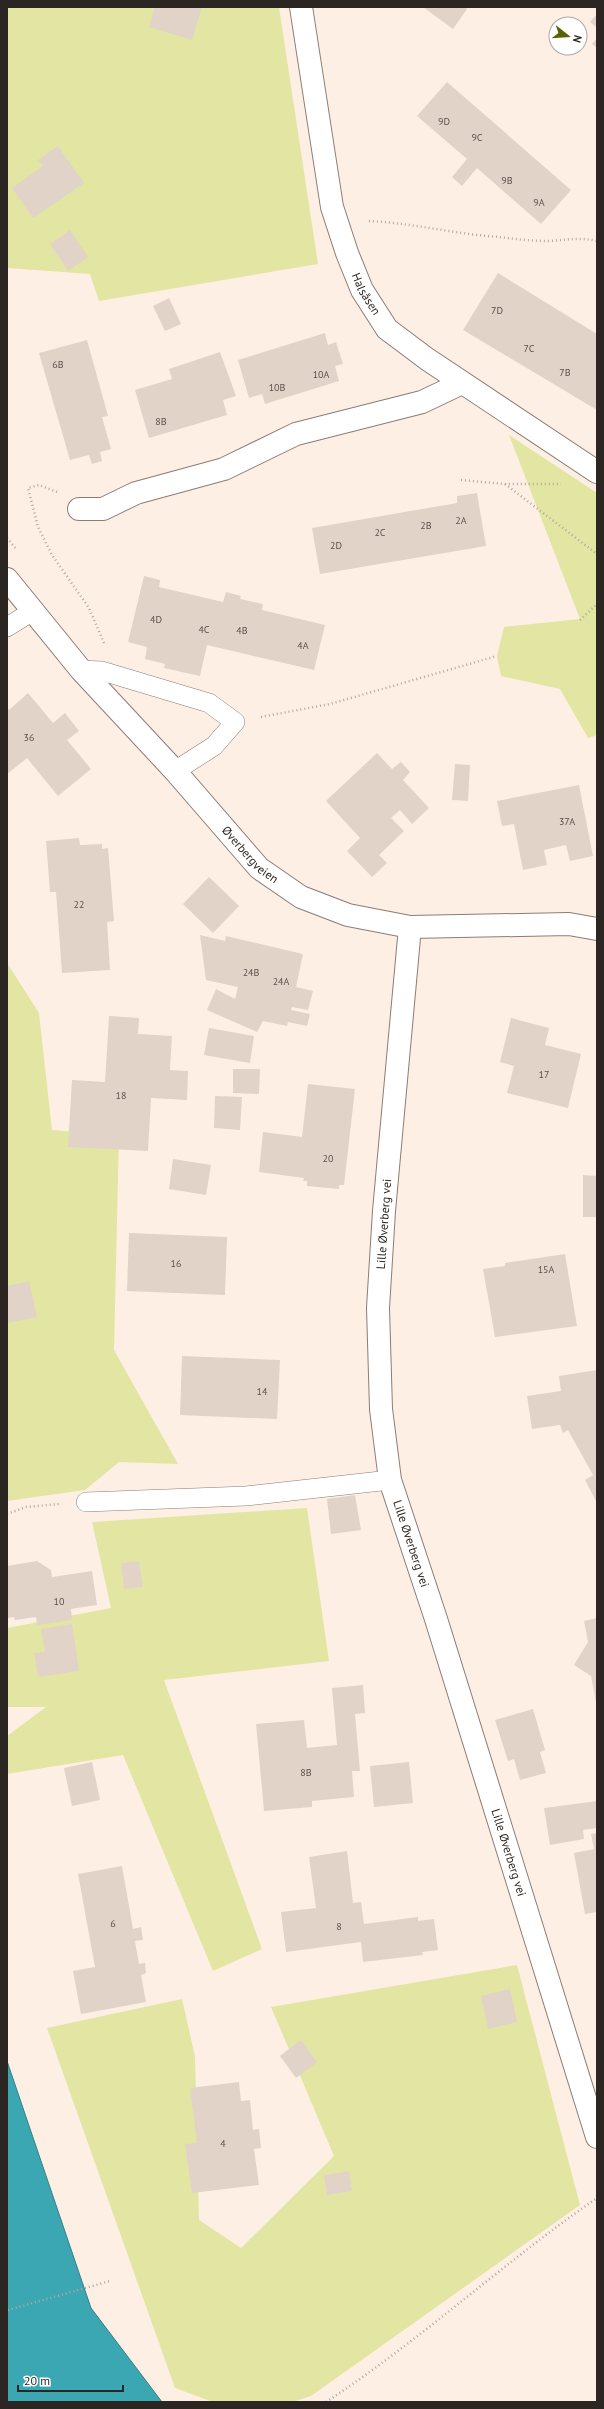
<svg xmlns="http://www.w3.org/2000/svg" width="604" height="2409" font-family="'PT Sans',sans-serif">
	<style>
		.green { fill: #e2e6a2 }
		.water { fill: #3aa7b2; stroke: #368087 }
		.building { fill: #e2d3c9 }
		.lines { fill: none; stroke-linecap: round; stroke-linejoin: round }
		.lane-casing { stroke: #8b7d74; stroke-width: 20 }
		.street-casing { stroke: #8b7d74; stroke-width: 24 }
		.path { stroke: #b3a7a0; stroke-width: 2.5; stroke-dasharray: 1 3; stroke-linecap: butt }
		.lane { stroke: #fff; stroke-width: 19 }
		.street { stroke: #fff; stroke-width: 22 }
		.labels { text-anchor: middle; stroke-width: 4; stroke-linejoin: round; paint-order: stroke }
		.number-label { font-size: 10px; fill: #5a514c }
		.street-label { font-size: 12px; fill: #2c2622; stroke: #fff }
	</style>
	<rect width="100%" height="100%" fill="#feefe5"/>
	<!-- green -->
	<g class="green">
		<polygon points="7,7 279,7 318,264 99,301 90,274 7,268"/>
		<polygon points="509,435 597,493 597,735 588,738 560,689 501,676 497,656 504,627 580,619"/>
		<polygon points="7,963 39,1013 52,1130 119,1135 114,1350 178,1464 119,1462 85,1490 7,1501"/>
		<polygon points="307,1508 329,1661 164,1680 262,1949 213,1971 123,1755 7,1774 7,1736 46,1707 7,1707 7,1628 111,1608 92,1522"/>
		<polygon points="517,1965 580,2205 311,2396 292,2402 213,2402 175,2388 47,2028 182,1999 195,2056 199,2220 241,2248 334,2156 271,2007"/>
	</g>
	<!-- water -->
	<polygon class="water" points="7,2061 91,2308 162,2402 7,2402"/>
	<!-- building -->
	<g class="building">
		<polygon points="155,7 202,7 192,40 149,27"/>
		<polygon points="423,7 465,7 467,9 453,29"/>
		<polygon points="597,14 597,28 590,22"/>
		<polygon points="597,38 597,48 592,44"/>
		<polygon points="447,82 571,190 541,224 477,168 462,186 452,177 467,159 417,116"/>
		<polygon points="58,146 84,183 33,218 12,188 43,166 38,160"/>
		<polygon points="70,230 88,257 68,271 50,244"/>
		<polygon points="498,273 597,334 597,410 463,330"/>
		<polygon points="169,298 181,324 165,331 153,306"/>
		<polygon points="325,333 328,345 336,342 343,364 335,366 339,381 265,404 262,394 249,398 238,360"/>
		<polygon points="87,340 108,416 102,417 111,449 100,452 102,461 92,464 89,455 70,460 39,353"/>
		<polygon points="220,352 236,396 223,400 227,415 149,438 135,390 172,379 169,369"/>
		<polygon points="477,493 486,546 320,574 312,528 457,503 457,496"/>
		<polygon points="144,576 160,580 159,587 223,602 226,592 241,596 240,599 263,604 262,610 325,625 314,670 207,645 200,676 164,668 165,664 145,659 147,647 128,642"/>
		<polygon points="28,693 53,723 65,713 79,731 67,740 91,769 58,796 27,758 7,774 7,708 9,710"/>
		<polygon points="377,753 392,769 401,762 410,772 403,780 429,808 412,824 400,810 391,818 404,831 379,855 387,863 372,877 347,851 360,838 326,801"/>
		<polygon points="455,764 470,765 468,801 452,800"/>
		<polygon points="579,785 593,856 570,861 566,845 544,850 547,865 523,870 514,824 502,826 497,801"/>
		<polygon points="79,838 80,845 102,844 102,849 108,848 114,921 107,922 110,970 62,973 56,892 50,892 46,841"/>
		<polygon points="209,877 239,906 213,933 183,904"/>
		<polygon points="200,935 225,941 226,936 303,954 296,987 313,991 308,1010 292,1007 291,1010 310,1014 307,1026 288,1022 287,1026 263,1021 257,1032 207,1010 216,989 235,999 238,987 206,980"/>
		<polygon points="109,1016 139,1018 138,1034 172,1036 170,1070 188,1071 187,1100 151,1098 148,1151 68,1147 72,1080 105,1082"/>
		<polygon points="511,1018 549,1028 545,1045 581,1054 568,1108 507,1093 514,1066 500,1062"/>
		<polygon points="209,1028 254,1036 250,1063 204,1055"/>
		<polygon points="233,1069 260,1069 259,1094 233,1093"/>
		<polygon points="308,1084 355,1089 344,1185 339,1185 339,1189 307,1186 307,1181 303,1181 304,1178 259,1172 263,1132 302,1137"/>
		<polygon points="215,1096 242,1097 240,1130 214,1128"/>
		<polygon points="173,1159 211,1165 206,1195 169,1189"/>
		<polygon points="583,1175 597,1176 597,1217 583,1217"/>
		<polygon points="129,1233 227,1237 225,1295 127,1291"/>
		<polygon points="565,1254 577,1326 495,1337 483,1269 505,1266 505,1263"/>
		<polygon points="29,1281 37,1317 7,1323 7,1286"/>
		<polygon points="182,1356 280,1360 277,1419 180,1415"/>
		<polygon points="597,1370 597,1503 585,1480 593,1475 568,1430 563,1433 560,1425 532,1429 527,1396 561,1391 559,1376"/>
		<polygon points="355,1495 361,1530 331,1534 327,1499"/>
		<polygon points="37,1561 51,1570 52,1577 92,1571 97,1605 71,1609 72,1620 37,1625 36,1617 15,1620 14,1617 7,1618 7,1566"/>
		<polygon points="139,1561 143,1587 124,1589 121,1563"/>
		<polygon points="597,1618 597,1702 596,1702 591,1676 574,1665 588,1642 584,1621"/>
		<polygon points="72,1624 79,1671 38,1677 34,1653 45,1652 41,1629"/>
		<polygon points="363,1685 365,1713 355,1714 360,1771 352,1771 354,1797 312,1801 312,1807 264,1811 256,1724 304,1720 307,1748 337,1745 332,1688"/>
		<polygon points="533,1709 545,1750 540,1752 546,1773 520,1780 514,1759 508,1761 495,1720"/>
		<polygon points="92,1762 100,1800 72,1806 64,1768"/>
		<polygon points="409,1762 413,1803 374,1807 370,1766"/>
		<polygon points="597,1801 597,1828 583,1830 584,1839 550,1845 544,1808"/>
		<polygon points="597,1833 597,1912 585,1914 574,1853 594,1849 591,1834"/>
		<polygon points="347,1851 353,1903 361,1902 364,1924 418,1917 418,1921 434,1919 438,1950 422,1952 423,1955 363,1962 361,1942 286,1952 281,1912 316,1908 309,1857"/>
		<polygon points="122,1866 133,1929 141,1927 143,1940 135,1941 139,1964 145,1963 146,1973 141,1975 146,2002 81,2014 73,1971 95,1967 78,1874"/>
		<polygon points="510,1989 517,2022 488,2029 481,1996"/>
		<polygon points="301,2040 317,2062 296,2078 280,2056"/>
		<polygon points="239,2082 241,2101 250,2100 253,2130 259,2129 261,2148 254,2149 259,2185 192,2193 185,2144 197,2143 190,2088"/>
		<polygon points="349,2171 352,2191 327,2195 324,2175"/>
	</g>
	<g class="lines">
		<!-- lane casing -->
		<g class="lane-casing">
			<g id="lane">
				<polyline points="7,627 33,611"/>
				<polyline points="81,670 102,671 209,703 235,722 214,746 175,771"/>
				<polyline points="86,1502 246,1496 390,1480"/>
			</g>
		</g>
		<!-- street casing -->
		<g class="street-casing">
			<g id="street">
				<path id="s1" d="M301,7L332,207L347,253L362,290L387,329L427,359L597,472"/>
				<polyline points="79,509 103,509 136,493 224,469 296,434 422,402 462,383"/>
				<path id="s2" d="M7,579L81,670L175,771L259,868L301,897L348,915L410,927L569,924L597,929"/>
				<path id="s3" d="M410,927L384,1211L378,1308L381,1409L390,1480L436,1619L597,2137"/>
			</g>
		</g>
		<!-- path -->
		<g class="path">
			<path d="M369,221C412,223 455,234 499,237C515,239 532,241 548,241C565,240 580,237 597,241"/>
			<polyline points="461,480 505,484 561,484"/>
			<polyline points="505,484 597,554"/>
			<polyline points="57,492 39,485 28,488 38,527 52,555 89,608 104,643"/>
			<polyline points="7,538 17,550"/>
			<polyline points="580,620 597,604"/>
			<polyline points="261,717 330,704 497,656"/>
			<polyline points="7,1514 26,1507 59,1504"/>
			<polyline points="8,2310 110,2281"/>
			<path d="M326,2402C421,2340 504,2262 597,2198"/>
		</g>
		<!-- lane -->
		<use href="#lane" class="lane"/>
		<!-- street -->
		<use href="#street" class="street"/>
	</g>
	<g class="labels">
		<!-- number labels -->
		<g class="number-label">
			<text x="444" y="125">9D</text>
			<text x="477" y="141">9C</text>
			<text x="507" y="184">9B</text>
			<text x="539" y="206">9A</text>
			<text x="497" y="314">7D</text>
			<text x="529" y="352">7C</text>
			<text x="58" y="368">6B</text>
			<text x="565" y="376">7B</text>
			<text x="321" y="378">10A</text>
			<text x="277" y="391">10B</text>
			<text x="161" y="425">8B</text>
			<text x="461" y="524">2A</text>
			<text x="426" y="529">2B</text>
			<text x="380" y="536">2C</text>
			<text x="336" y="549">2D</text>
			<text x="156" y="623">4D</text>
			<text x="204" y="633">4C</text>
			<text x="242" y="634">4B</text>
			<text x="303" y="649">4A</text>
			<text x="29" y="741">36</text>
			<text x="567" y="825">37A</text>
			<text x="79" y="908">22</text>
			<text x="251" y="976">24B</text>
			<text x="281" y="985">24A</text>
			<text x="544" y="1078">17</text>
			<text x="121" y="1099">18</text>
			<text x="328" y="1162">20</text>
			<text x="176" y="1267">16</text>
			<text x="546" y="1273">15A</text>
			<text x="262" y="1395">14</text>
			<text x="59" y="1605">10</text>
			<text x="306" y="1776">8B</text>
			<text x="113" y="1927">6</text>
			<text x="339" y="1930">8</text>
			<text x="223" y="2147">4</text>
		</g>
		<!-- street labels -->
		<g class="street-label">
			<text dy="4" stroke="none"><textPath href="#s1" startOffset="296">Halsåsen</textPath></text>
			<text dy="4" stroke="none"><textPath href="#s2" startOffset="368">Øverbergveien</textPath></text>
			<text transform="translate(384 1224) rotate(-86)" y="4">Lille Øverberg vei</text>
			<text dy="4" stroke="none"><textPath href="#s3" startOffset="622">Lille Øverberg vei</textPath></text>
			<text dy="4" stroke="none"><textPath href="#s3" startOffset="946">Lille Øverberg vei</textPath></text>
		</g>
	</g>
	<!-- border -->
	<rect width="604" height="2409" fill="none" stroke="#2c2622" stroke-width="16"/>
	<!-- north arrow -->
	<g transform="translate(568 36) rotate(107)"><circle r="19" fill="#ffffff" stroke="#aba8a7"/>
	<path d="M0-3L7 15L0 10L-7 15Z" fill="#576303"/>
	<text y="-6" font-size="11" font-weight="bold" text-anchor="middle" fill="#2c2622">N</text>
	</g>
	<!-- scale -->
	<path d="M18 2385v6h105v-6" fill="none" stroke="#2c2622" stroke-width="2"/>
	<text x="24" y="2385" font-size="12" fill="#2c2622" stroke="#ffffff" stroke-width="3" paint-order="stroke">20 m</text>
</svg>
